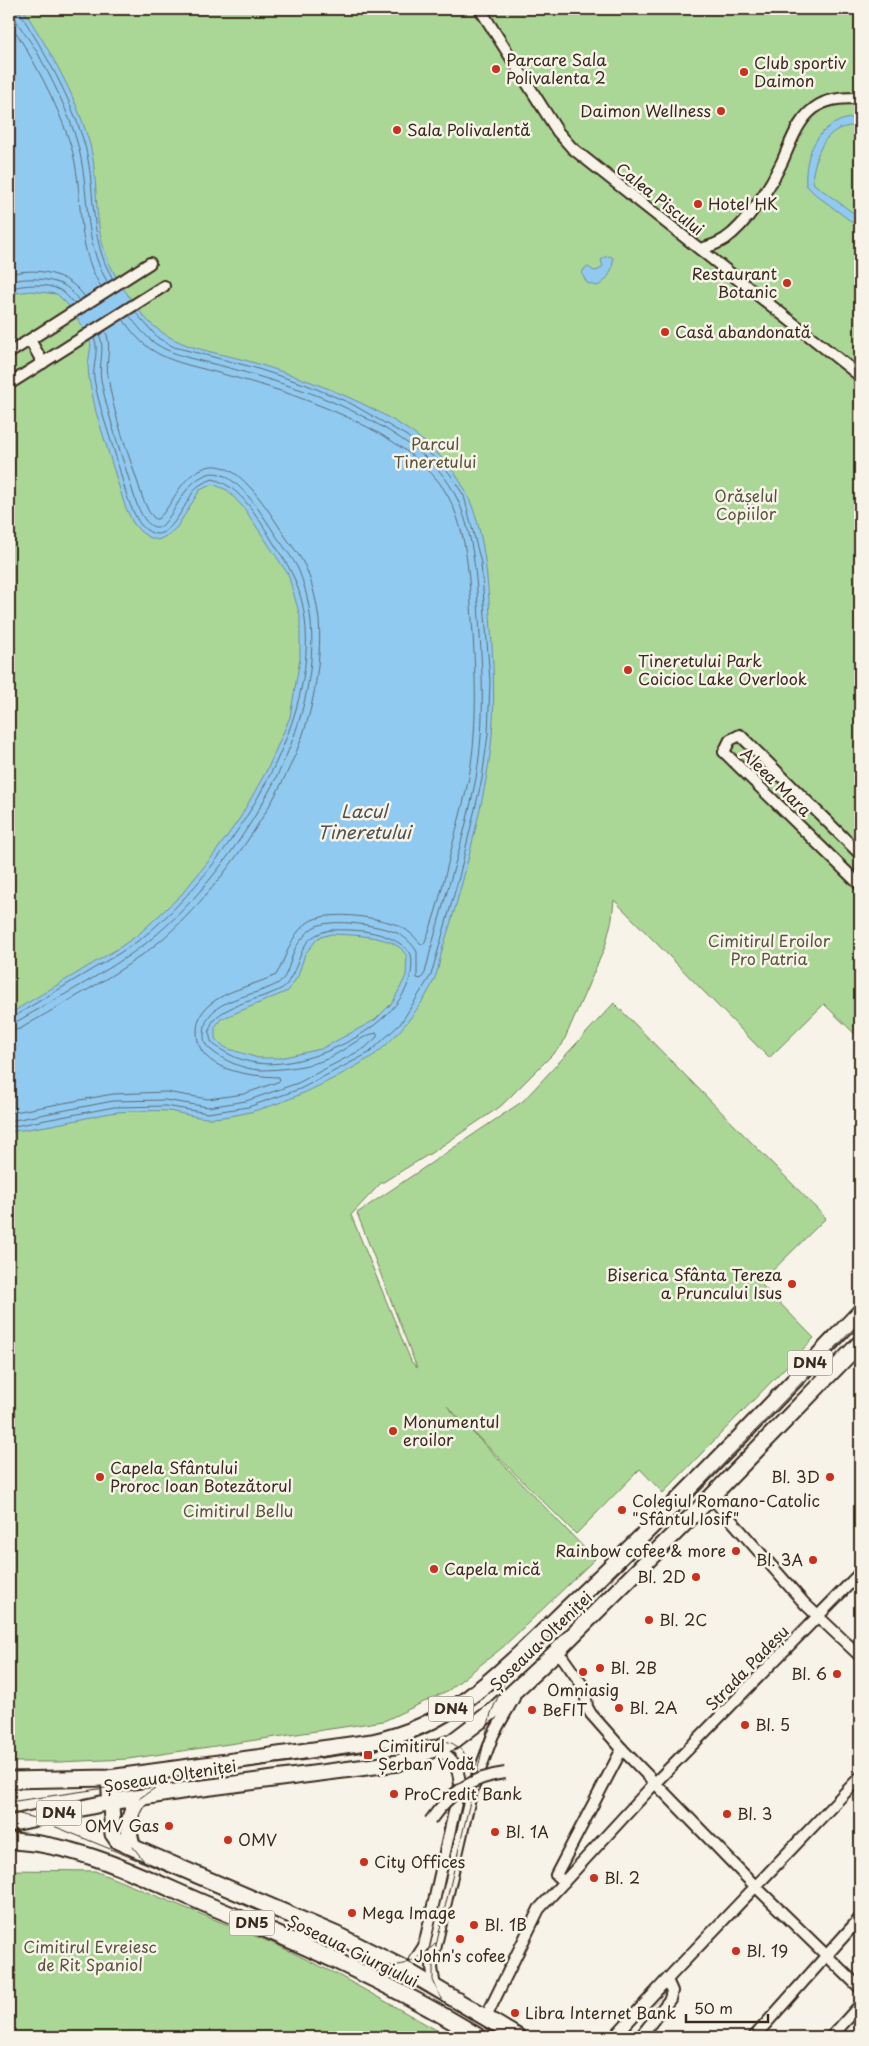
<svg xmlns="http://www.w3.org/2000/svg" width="869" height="2046" font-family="'Playpen Sans',sans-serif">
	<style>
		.green { fill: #aad795; stroke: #72805a }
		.water { fill: #91caf1; stroke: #6f8a9d; fill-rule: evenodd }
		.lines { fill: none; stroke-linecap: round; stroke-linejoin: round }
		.shore { stroke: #5d6a72; stroke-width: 1 }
		.street-casing { stroke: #3b2a1e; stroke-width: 14 }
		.primary-casing { stroke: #3b2a1e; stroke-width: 19 }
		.street { stroke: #f7f3e8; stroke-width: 10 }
		.primary { stroke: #f7f3e8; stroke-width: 15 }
		.tram { stroke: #3b2a1e; stroke-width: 1 }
		.street-bridge-casing { stroke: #3b2a1e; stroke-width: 14; stroke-linecap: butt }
		.street-bridge { stroke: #f7f3e8; stroke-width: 10 }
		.poi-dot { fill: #c8321e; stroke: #f7f3e8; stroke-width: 2 }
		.labels { text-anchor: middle; stroke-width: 5; stroke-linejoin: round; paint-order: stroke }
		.shield { fill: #f7f3e8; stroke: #73665b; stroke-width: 1 }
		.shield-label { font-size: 15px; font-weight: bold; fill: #3b2a1e }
		.poi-label { font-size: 16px; fill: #3b2a1e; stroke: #f7f3e8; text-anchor: start }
		.street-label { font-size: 16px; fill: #3b2a1e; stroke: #f7f3e8 }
		.park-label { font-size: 16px; fill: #57553c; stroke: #f7f3e8 }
		.water-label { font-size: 18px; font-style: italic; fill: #505253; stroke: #f7f3e8 }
	</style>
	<rect width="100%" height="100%" fill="#f7f3e8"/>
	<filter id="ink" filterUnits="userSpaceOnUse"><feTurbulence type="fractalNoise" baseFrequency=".02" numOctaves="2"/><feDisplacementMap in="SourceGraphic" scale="10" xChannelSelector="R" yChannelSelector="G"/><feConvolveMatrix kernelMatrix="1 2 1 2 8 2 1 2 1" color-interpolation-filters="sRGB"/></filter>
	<g filter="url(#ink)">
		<!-- green -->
		<g class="green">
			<polygon points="9,9 860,9 860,1039 824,1004 769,1058 614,900 612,919 605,947 562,1045 501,1106 436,1150 380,1184 351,1215 411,1361 417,1368 357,1213 523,1101 614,1003 826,1218 760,1283 814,1338 663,1493 640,1469 576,1534 447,1406 595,1559 503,1647 449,1690 384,1721 128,1759 59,1762 9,1762"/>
			<polygon points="9,1870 95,1871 277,1945 340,1976 449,2037 9,2037"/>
		</g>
		<!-- water -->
		<g class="water">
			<path d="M9,9H23C49,49 74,92 88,138C100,175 92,218 106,255C113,275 128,296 141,313C171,350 212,350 255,363C316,382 397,411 442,458C479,495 485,550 489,600C492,645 496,690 492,735C489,775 479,813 470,852C462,885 453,917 442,950C440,958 439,967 436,975C427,1001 392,1045 368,1059C323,1086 263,1116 210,1118C196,1118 182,1113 168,1111C152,1110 134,1111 117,1112C101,1114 84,1119 67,1122C48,1126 28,1129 9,1132V1014L122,946L139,934L181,895L212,857L240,818L268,768L290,717L300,659V616L288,574L244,508L227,490L213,484L200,490L177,527L168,535L158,540L148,537L140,531L133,523L125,506L96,412L89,379L88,365L91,344L79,321L67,304L57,294L30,291L9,294ZM331,934C349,935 384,935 399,947C402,949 404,953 407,956L406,976L393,1002L375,1020L321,1049L280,1058H258L226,1048L215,1039V1027L221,1019L288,991L298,976L305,954L318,938Z"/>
			<path d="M850,118L860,119V126C835,124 822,138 816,161C814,169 811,177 814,184L860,218V228L816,195L806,185C804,153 818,124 850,118Z"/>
			<path d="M610,256L613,258C614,269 607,282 597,286L587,283L582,274L584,269L588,267L594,271L599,270L603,266L601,260L605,257Z"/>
		</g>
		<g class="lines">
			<!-- shore -->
			<g class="shore">
				<path d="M13,9C14,23 30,39 37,52C51,77 70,115 77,142C91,189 81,239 108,283"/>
				<path d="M20,9V13C45,53 69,94 83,139C98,186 86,235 113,279"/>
				<path d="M9,21C33,59 56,100 70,143C86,192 72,239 101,287"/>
				<path d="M9,274C38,267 67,272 85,297"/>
				<path d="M9,282C24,277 47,278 61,284C69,287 75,295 79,301"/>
				<path d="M9,289C23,284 47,283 60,290C65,293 70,299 74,304"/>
				<path d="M330,930C358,929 393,931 411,954C423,1019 310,1071 257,1063C240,1061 224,1053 212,1043C195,1005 268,1001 285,986C288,984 289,979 291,977C304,954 299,937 330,930Z"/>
				<path d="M9,1018L13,1017C39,1001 65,986 91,970C108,960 126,950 142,938C234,864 360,672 282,556C264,530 246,488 213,479C207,481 200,484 196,488C187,499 173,534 157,534C149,534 140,525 137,519C126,500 122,477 116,457C108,431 99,406 94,379C92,366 100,349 94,338"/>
				<path d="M9,1024L16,1022C59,997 106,973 145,944C199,902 248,835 278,774C308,712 325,637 299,571C293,557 281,544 273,531C265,519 257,506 248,496C239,486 223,469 208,474C184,482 178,509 162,526C148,532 140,512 136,502C124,462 109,421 101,380C98,364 106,348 99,334"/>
				<path d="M9,1031L20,1029C63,1003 109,980 149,950C212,902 285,798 307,722C316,693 323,642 318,613C316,599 311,579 305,566C300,555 291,545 285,536C271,515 238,457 207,467C180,475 176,501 158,519H155L149,512L143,499C131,460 113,416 108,376C105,360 113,346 105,330"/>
				<path d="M9,1113L113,1094L166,1092L208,1099L244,1094L280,1081L279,1077C250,1076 196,1071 197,1032C197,1022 200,1013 209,1005C226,990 255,985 276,975C287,958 289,936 307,923C325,909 377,917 397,925C407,929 414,936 421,944H424C436,916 443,884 450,855C456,829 464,803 469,777C479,720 475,663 471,605C468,565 465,515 438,481C407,442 349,416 303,399C275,388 244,380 215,372C193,366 170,362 152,350C141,343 130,330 123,319"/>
				<path d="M9,1121L113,1101L165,1100L208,1107L246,1101L298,1083L365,1048L377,1037V1033C363,1034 341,1053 327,1059C309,1067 279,1070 260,1070C243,1069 224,1061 211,1050C205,1045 204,1042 204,1034C204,996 257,998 280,982C288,976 290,960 294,951C297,944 304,936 310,930C324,916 377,925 395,932C404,936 412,943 417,952V978L421,979L425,973C440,908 464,844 476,778C486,720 482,662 478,604C475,562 471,514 445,478C417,440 346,405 302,390C277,382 252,374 226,367C203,361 176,357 156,344C146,337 136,325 129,315"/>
				<polyline points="9,1127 114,1107 165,1106 208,1113 248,1107 300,1089 369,1053 401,1023 431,975 459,877 482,779 488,734 490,681 481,563 464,496 450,474 436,459 407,436 350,403 307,385 252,367 174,347 158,338 135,312"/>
			</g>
			<!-- street casing -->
			<g class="street-casing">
				<g id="street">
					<polyline points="480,9 558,132 572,148 860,376"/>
					<path d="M700,249C708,247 717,244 725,239C747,224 770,187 782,162C791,142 798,117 819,105C831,98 847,98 860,98"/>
					<polyline points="30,340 43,363"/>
					<polyline points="9,353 150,263"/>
					<polyline points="9,384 164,286"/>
					<polyline points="860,854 740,735 730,740 724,752 860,885"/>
					<polyline points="711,1497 805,1604 860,1656"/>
					<polyline points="555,1653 563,1658 585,1689 587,1707 591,1714 622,1749 756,1887 860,1988"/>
					<polyline points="564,1882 556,1875 622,1749"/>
					<path d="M415,1960L424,1946L460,1785C459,1768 452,1754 434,1750"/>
					<polyline points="435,1987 432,1968 433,1958 471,1794 493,1735 514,1698"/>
					<polyline points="486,2017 539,1909 655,1783 860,1573"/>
					<polyline points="614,2037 673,1973 860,1777"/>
					<polyline points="640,2037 670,1999 672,1991 667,1980"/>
					<polyline points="754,2037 860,1918"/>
					<polyline points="831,2037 860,2005"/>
				</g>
			</g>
			<!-- primary casing -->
			<g class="primary-casing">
				<g id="primary">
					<polyline points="109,1778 113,1834 118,1841 337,1935 399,1966 518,2037"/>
					<path d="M9,1780L109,1778L372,1742C406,1735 440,1719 467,1699C507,1669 543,1631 579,1597C676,1505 768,1408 860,1312"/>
					<polyline points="9,1824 110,1802 188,1790 398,1763 452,1742 494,1710 555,1653 711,1497 860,1343"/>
					<path d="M9,1841C77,1843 141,1876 203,1903C297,1942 392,1983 479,2037"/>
					<path d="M133,1847C126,1828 128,1814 140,1798"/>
				</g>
			</g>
			<!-- street -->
			<use href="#street" class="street"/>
			<!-- primary -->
			<use href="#primary" class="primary"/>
			<!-- tram -->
			<g class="tram">
				<path d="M423,1741C449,1735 472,1749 471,1777"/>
				<polyline points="140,1798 161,1784"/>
				<polyline points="9,1802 394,1746 441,1726 461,1713 489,1693 544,1644 624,1567 860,1322"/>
				<polyline points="9,1811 34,1818 179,1877 298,1927 365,1958 503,2037"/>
				<polyline points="133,1847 144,1861"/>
				<path d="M383,1966C405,1967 421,1959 436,1943"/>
				<polyline points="442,2001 433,1980 433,1958 491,1713 504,1683"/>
			</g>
			<!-- street-bridge casing -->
			<g class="street-bridge-casing">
				<path id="street-bridge" d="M430,1821C449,1794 471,1777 505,1773"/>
			</g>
			<!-- street-bridge -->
			<use href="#street-bridge" class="street-bridge"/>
		</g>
	</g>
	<!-- markers -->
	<g class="poi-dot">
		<circle cx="496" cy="69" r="5"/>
		<circle cx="744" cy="72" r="5"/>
		<circle cx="721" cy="111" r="5"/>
		<circle cx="397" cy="130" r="5"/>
		<circle cx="698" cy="204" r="5"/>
		<circle cx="787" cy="283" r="5"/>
		<circle cx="665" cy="332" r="5"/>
		<circle cx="628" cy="670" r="5"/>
		<circle cx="792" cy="1284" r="5"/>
		<circle cx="393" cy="1431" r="5"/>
		<circle cx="100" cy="1477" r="5"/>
		<circle cx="830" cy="1477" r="5"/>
		<circle cx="622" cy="1510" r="5"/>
		<circle cx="736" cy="1551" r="5"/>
		<circle cx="813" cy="1560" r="5"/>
		<circle cx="434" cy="1569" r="5"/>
		<circle cx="696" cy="1577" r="5"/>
		<circle cx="649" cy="1620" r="5"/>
		<circle cx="600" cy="1668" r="5"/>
		<circle cx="583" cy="1672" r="5"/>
		<circle cx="837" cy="1674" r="5"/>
		<circle cx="619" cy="1708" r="5"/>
		<circle cx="532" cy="1710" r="5"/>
		<circle cx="745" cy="1725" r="5"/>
		<rect x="363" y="1750" width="10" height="10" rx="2.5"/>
		<circle cx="394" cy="1794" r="5"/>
		<circle cx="727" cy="1814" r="5"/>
		<circle cx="169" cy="1826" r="5"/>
		<circle cx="495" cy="1832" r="5"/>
		<circle cx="228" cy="1840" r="5"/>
		<circle cx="364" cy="1862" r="5"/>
		<circle cx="594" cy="1878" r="5"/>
		<circle cx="352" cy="1913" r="5"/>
		<circle cx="474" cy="1925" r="5"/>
		<circle cx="460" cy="1939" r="5"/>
		<circle cx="736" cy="1951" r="5"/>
		<circle cx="515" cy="2013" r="5"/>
	</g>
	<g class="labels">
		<!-- shield labels -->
		<g class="shield">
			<rect x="787.5" y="1350.5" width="45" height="25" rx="4"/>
			<rect x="428.5" y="1696.5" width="45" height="25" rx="4"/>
			<rect x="36.5" y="1800.5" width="45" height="25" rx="4"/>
			<rect x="229.5" y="1910.5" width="45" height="25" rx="4"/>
		</g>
		<g class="shield-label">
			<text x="810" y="1368">DN4</text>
			<text x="451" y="1714">DN4</text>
			<text x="59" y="1818">DN4</text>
			<text x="252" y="1928">DN5</text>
		</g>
		<!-- poi labels -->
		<g class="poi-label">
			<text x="506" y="66">Parcare Sala<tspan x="506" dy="18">Polivalenta 2</tspan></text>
			<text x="754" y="69">Club sportiv<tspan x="754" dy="18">Daimon</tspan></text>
			<text x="711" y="117" text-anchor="end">Daimon Wellness</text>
			<text x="407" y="136">Sala Polivalentă</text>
			<text x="708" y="210">Hotel HK</text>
			<text x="777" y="280" text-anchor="end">Restaurant<tspan x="777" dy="18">Botanic</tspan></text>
			<text x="675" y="338">Casă abandonată</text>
			<text x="638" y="667">Tineretului Park<tspan x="638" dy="18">Coicioc Lake Overlook</tspan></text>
			<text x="782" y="1281" text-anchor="end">Biserica Sfânta Tereza<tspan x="782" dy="18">a Pruncului Isus</tspan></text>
			<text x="403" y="1428">Monumentul<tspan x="403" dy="18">eroilor</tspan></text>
			<text x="110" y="1474">Capela Sfântului<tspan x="110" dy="18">Proroc Ioan Botezătorul</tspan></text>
			<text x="820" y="1483" text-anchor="end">Bl. 3D</text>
			<text x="632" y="1507">Colegiul Romano-Catolic<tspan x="632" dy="18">"Sfântul Iosif"</tspan></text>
			<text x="726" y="1557" text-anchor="end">Rainbow cofee &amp; more</text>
			<text x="803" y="1566" text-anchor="end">Bl. 3A</text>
			<text x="444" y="1575">Capela mică</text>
			<text x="686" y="1583" text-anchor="end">Bl. 2D</text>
			<text x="659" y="1626">Bl. 2C</text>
			<text x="610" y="1674">Bl. 2B</text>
			<text x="827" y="1680" text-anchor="end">Bl. 6</text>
			<text x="583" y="1696" text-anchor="middle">Omniasig</text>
			<text x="629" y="1714">Bl. 2A</text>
			<text x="542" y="1716">BeFIT</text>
			<text x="755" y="1731">Bl. 5</text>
			<text x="378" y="1752">Cimitirul<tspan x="378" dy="18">Șerban Vodă</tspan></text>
			<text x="404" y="1800">ProCredit Bank</text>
			<text x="737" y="1820">Bl. 3</text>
			<text x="159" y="1832" text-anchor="end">OMV Gas</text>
			<text x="505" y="1838">Bl. 1A</text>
			<text x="238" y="1846">OMV</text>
			<text x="374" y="1868">City Offices</text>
			<text x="604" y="1884">Bl. 2</text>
			<text x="362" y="1919">Mega Image</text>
			<text x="484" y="1931">Bl. 1B</text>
			<text x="746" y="1957">Bl. 19</text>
			<text x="460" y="1962" text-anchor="middle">John's cofee</text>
			<text x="525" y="2019">Libra Internet Bank</text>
		</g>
		<!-- street labels -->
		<g class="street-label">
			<text transform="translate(660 199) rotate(38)" y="6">Calea Piscului</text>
			<text transform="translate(776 782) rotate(44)" y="6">Aleea Mara</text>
			<text transform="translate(541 1641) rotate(-44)" y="6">Șoseaua Olteniței</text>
			<text transform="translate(747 1668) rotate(-46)" y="6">Strada Padeșu</text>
			<text transform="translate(170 1776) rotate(-9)" y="6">Șoseaua Olteniței</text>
			<text transform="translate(353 1951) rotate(26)" y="6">Șoseaua Giurgiului</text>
		</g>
		<!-- park labels -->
		<g class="park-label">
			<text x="435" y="450">Parcul<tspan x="435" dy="18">Tineretului</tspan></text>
			<text x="746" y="502">Orășelul<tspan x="746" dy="18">Copiilor</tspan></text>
			<text x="769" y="947">Cimitirul Eroilor<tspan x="769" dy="18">Pro Patria</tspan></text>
			<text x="238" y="1517">Cimitirul Bellu</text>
			<text x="90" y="1953">Cimitirul Evreiesc<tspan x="90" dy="18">de Rit Spaniol</tspan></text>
		</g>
		<!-- water labels -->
		<g class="water-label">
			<text x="364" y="818">Lacul<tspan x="364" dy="21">Tineretului</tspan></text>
		</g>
	</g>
	<!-- margin -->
	<rect width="869" height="2046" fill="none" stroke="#f7f3e8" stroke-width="30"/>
	<rect x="15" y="15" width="839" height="2016" fill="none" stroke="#3b2a1e" stroke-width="2" filter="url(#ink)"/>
	<!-- scale -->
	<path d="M686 2014v8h82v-8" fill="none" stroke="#3b2a1e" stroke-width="2.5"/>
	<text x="694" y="2014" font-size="15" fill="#3b2a1e" stroke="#f7f3e8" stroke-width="4" paint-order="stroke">50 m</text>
</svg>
